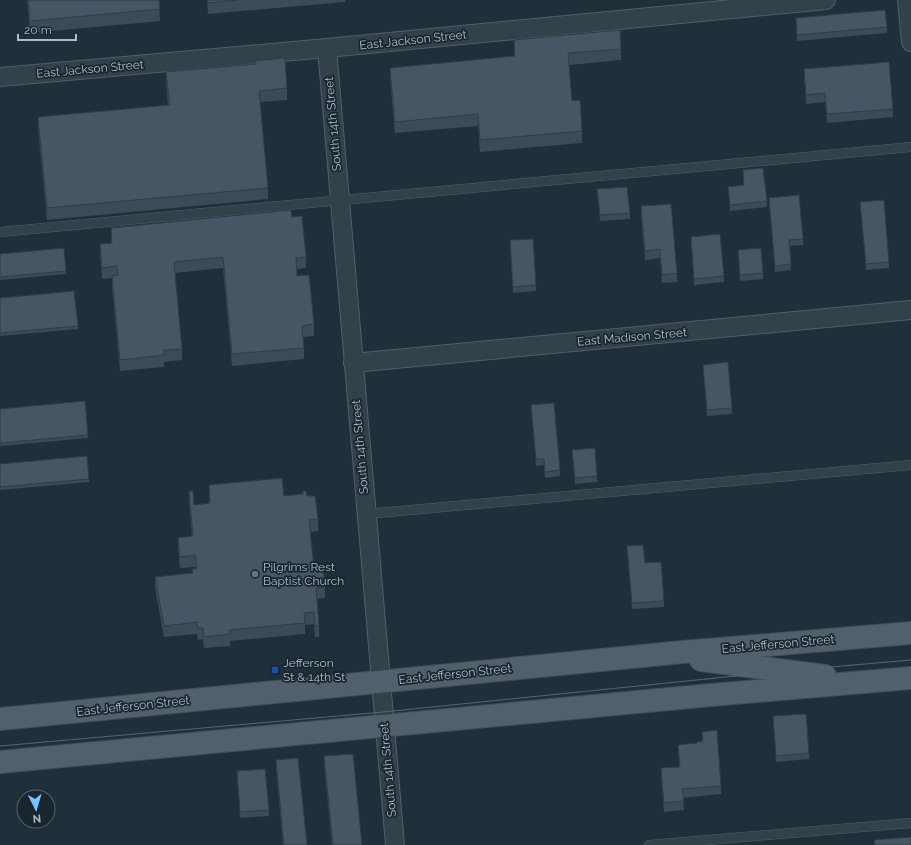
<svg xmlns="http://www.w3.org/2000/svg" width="911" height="845" font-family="Raleway,sans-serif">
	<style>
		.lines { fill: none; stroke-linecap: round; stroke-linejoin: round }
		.lane-casing { stroke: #515f68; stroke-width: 10 }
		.street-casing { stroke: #515f68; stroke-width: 20 }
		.primary-casing { stroke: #404d57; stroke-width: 24 }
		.lane { stroke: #33414a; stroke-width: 9 }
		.street { stroke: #33414a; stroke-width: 18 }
		.primary { stroke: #51606b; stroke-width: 22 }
		.tram { stroke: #556672; stroke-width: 1 }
		.wall { fill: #3b4b57 }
		.building { fill: #455765; stroke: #303d47 }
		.worship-dot { fill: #6b7280; stroke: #19262f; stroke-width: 1.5 }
		.transit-dot { fill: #1a4fb4; stroke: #19262f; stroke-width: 1.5 }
		.labels { text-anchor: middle; stroke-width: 3.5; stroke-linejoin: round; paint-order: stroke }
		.street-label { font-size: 12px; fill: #aebcc7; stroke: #19262f }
		.poi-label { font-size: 12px; fill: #aebcc7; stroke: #19262f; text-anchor: start }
	</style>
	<rect width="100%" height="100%" fill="#1f303a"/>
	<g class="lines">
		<!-- lane casing -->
		<g class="lane-casing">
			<g id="lane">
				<polyline points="0,232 911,147"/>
				<polyline points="366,514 911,465"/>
				<polyline points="649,845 911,823"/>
			</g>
		</g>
		<!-- street casing -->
		<g class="street-casing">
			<g id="street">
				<polyline points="907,0 911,42"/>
				<polyline points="327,48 395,845"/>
				<polyline points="0,77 327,48 826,0"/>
				<polyline points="353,363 911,310"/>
			</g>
		</g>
		<!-- primary casing -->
		<g class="primary-casing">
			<g id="primary">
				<polyline points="701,660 825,676"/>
				<polyline points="0,719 683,652 911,633"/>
				<polyline points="0,762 711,695 911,678"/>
			</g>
		</g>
		<!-- lane -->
		<use href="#lane" class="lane"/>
		<!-- street -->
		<use href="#street" class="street"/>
		<!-- primary -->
		<use href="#primary" class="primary"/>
		<!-- tram -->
		<polyline class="tram" points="0,746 383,712 785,671 911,660"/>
	</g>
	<!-- wall -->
	<g class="wall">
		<polygon points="27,0 159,0 160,21 30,33"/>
		<polygon points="207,0 345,0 345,2 208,14"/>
		<polygon points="796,18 887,27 887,33 797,41"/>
		<polygon points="514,40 621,49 621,60 569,65 572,101 582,131 582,143 480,152 478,126 395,133 390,79 390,68 514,56"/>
		<polygon points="804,69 893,109 893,117 827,123 825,102 806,104 804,78"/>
		<polygon points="166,72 287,88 287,100 260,102 268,188 268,199 47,220 38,129 38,117 168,105 166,84"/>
		<polygon points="743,170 767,201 767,207 730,211 728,187 744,185"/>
		<polygon points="597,189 630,213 630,219 600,221"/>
		<polygon points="769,198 803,239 803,245 790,246 791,270 775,272 769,204"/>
		<polygon points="860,202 889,262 889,268 866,270"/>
		<polygon points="641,206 677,273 677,282 662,283 660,258 645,260 641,215"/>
		<polygon points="292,217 306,257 306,268 297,269 297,276 314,324 314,336 303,337 304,348 304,359 232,366 223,268 175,273 182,349 182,360 164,362 164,367 120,371 112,287 112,278 102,279 100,256 100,244 111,243 111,228"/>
		<polygon points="691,237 724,276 724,282 694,285"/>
		<polygon points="510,240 536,285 536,291 513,293"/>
		<polygon points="738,250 763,273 763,279 740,281"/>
		<polygon points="0,254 66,271 66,274 0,280"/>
		<polygon points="0,298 78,326 78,329 0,336"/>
		<polygon points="703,365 732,408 732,414 707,416"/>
		<polygon points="531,405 560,470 560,476 545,478 544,465 536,466"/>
		<polygon points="0,409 88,435 88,438 0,446"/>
		<polygon points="572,450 597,476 597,482 575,484"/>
		<polygon points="0,464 89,479 89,482 0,490"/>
		<polygon points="209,485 284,496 307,496 318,519 318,531 310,532 314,569 325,587 325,598 317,599 319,626 319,637 315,637 314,624 305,625 305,634 230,641 230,646 204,648 203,639 198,640 197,634 164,637 155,588 155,577 192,573 192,569 196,569 195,567 180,568 178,549 178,538 192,537 189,502 189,491 194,505 209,503"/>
		<polygon points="627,546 645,563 664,601 664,607 632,609"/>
		<polygon points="773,716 809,753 809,759 776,762"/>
		<polygon points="702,732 721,786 721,794 683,798 684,810 664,812 661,777 661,768 679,767 678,745 697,743 702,741"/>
		<polygon points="324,756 362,845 332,845 324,765"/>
		<polygon points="276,760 307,845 283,845 276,769"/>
		<polygon points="237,771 269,810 269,816 240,818"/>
	</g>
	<!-- building -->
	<g class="building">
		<polygon points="28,0 159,0 160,9 30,21"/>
		<polygon points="208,0 237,0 208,3"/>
		<polygon points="885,10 887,27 797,35 796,18"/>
		<polygon points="620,30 621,49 568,53 572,101 580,100 582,131 480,140 478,114 395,122 390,68 515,56 514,40"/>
		<polygon points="285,58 287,88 259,91 268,188 47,208 38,117 170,105 166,72 256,64 255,61"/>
		<polygon points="889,62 893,109 827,114 825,93 806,95 804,69"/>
		<polygon points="763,168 767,201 730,205 728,187 744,185 743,170"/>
		<polygon points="627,187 630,213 600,215 597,189"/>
		<polygon points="799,195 803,239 789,240 791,264 775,266 769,198"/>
		<polygon points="884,200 889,262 866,264 860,202"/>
		<polygon points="671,204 677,273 662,275 660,249 645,251 641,206"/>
		<polygon points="291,210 292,217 302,216 306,257 296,258 297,276 309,275 314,324 302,326 304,348 232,354 223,257 174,262 182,349 164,350 164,355 120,360 112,276 118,275 117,266 102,268 100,244 112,243 111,228"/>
		<polygon points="720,234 724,276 694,279 691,237"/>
		<polygon points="533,239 536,285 513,287 510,240"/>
		<polygon points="64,248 66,271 0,277 0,254"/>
		<polygon points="761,248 763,273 740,275 738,250"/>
		<polygon points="74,291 78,326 0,333 0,298"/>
		<polygon points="728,362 732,408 707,410 703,365"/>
		<polygon points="85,401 88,435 0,443 0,409"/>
		<polygon points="554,403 560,470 545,472 544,459 536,459 531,405"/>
		<polygon points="595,448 597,476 575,478 572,450"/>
		<polygon points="87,456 89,479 0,487 0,464"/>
		<polygon points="282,478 284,496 303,494 303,491 306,491 307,496 315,496 318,519 309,520 314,569 323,568 325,587 316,588 319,626 315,626 314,612 304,613 305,623 229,630 230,634 204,637 203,628 198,628 197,622 164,626 155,577 193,573 192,569 197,569 195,555 180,557 178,538 193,536 189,491 193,491 194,505 210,503 209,485"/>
		<polygon points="643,545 645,563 661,562 664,601 632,603 627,546"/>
		<polygon points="806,714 809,753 776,756 773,716"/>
		<polygon points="717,730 721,786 682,789 684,801 664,803 661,768 680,767 678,745 697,743 697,742 703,741 702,732"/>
		<polygon points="353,754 362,845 333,845 324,756"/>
		<polygon points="298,758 307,845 284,845 276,760"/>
		<polygon points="265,769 269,810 240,812 237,771"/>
		<polygon points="911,837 911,845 875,845 874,840"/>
	</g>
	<!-- markers -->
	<circle class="worship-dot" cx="255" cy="574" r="4"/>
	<rect class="transit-dot" x="271" y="666" width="8" height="8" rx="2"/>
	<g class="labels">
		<!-- street labels -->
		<g class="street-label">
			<text transform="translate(413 40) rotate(-6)" y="4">East Jackson Street</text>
			<text transform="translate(90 69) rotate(-5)" y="4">East Jackson Street</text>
			<text transform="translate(333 124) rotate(-95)" y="4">South 14th Street</text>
			<text transform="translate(632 337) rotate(-5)" y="4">East Madison Street</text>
			<text transform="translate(360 447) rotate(-95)" y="4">South 14th Street</text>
			<text transform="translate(778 644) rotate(-5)" y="4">East Jefferson Street</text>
			<text transform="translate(455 674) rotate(-6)" y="4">East Jefferson Street</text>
			<text transform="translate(133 706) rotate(-6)" y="4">East Jefferson Street</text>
			<text transform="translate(388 770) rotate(-95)" y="4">South 14th Street</text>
		</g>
		<!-- poi labels -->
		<g class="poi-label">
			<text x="263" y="571">Pilgrims Rest<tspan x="263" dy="14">Baptist Church</tspan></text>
			<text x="283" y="667">Jefferson<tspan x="283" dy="14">St &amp; 14th St</tspan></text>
		</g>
	</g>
	<!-- north arrow -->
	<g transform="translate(36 809) rotate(175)"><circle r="19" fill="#19262f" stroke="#55626c"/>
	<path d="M0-3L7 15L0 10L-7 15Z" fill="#7bc4ff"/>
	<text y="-6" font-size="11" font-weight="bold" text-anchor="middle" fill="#aebcc7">N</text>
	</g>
	<!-- scale -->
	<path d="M18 34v6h58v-6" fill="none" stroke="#aebcc7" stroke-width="2"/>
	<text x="24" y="34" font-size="12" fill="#aebcc7" stroke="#19262f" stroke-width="3" paint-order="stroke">20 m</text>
</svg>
